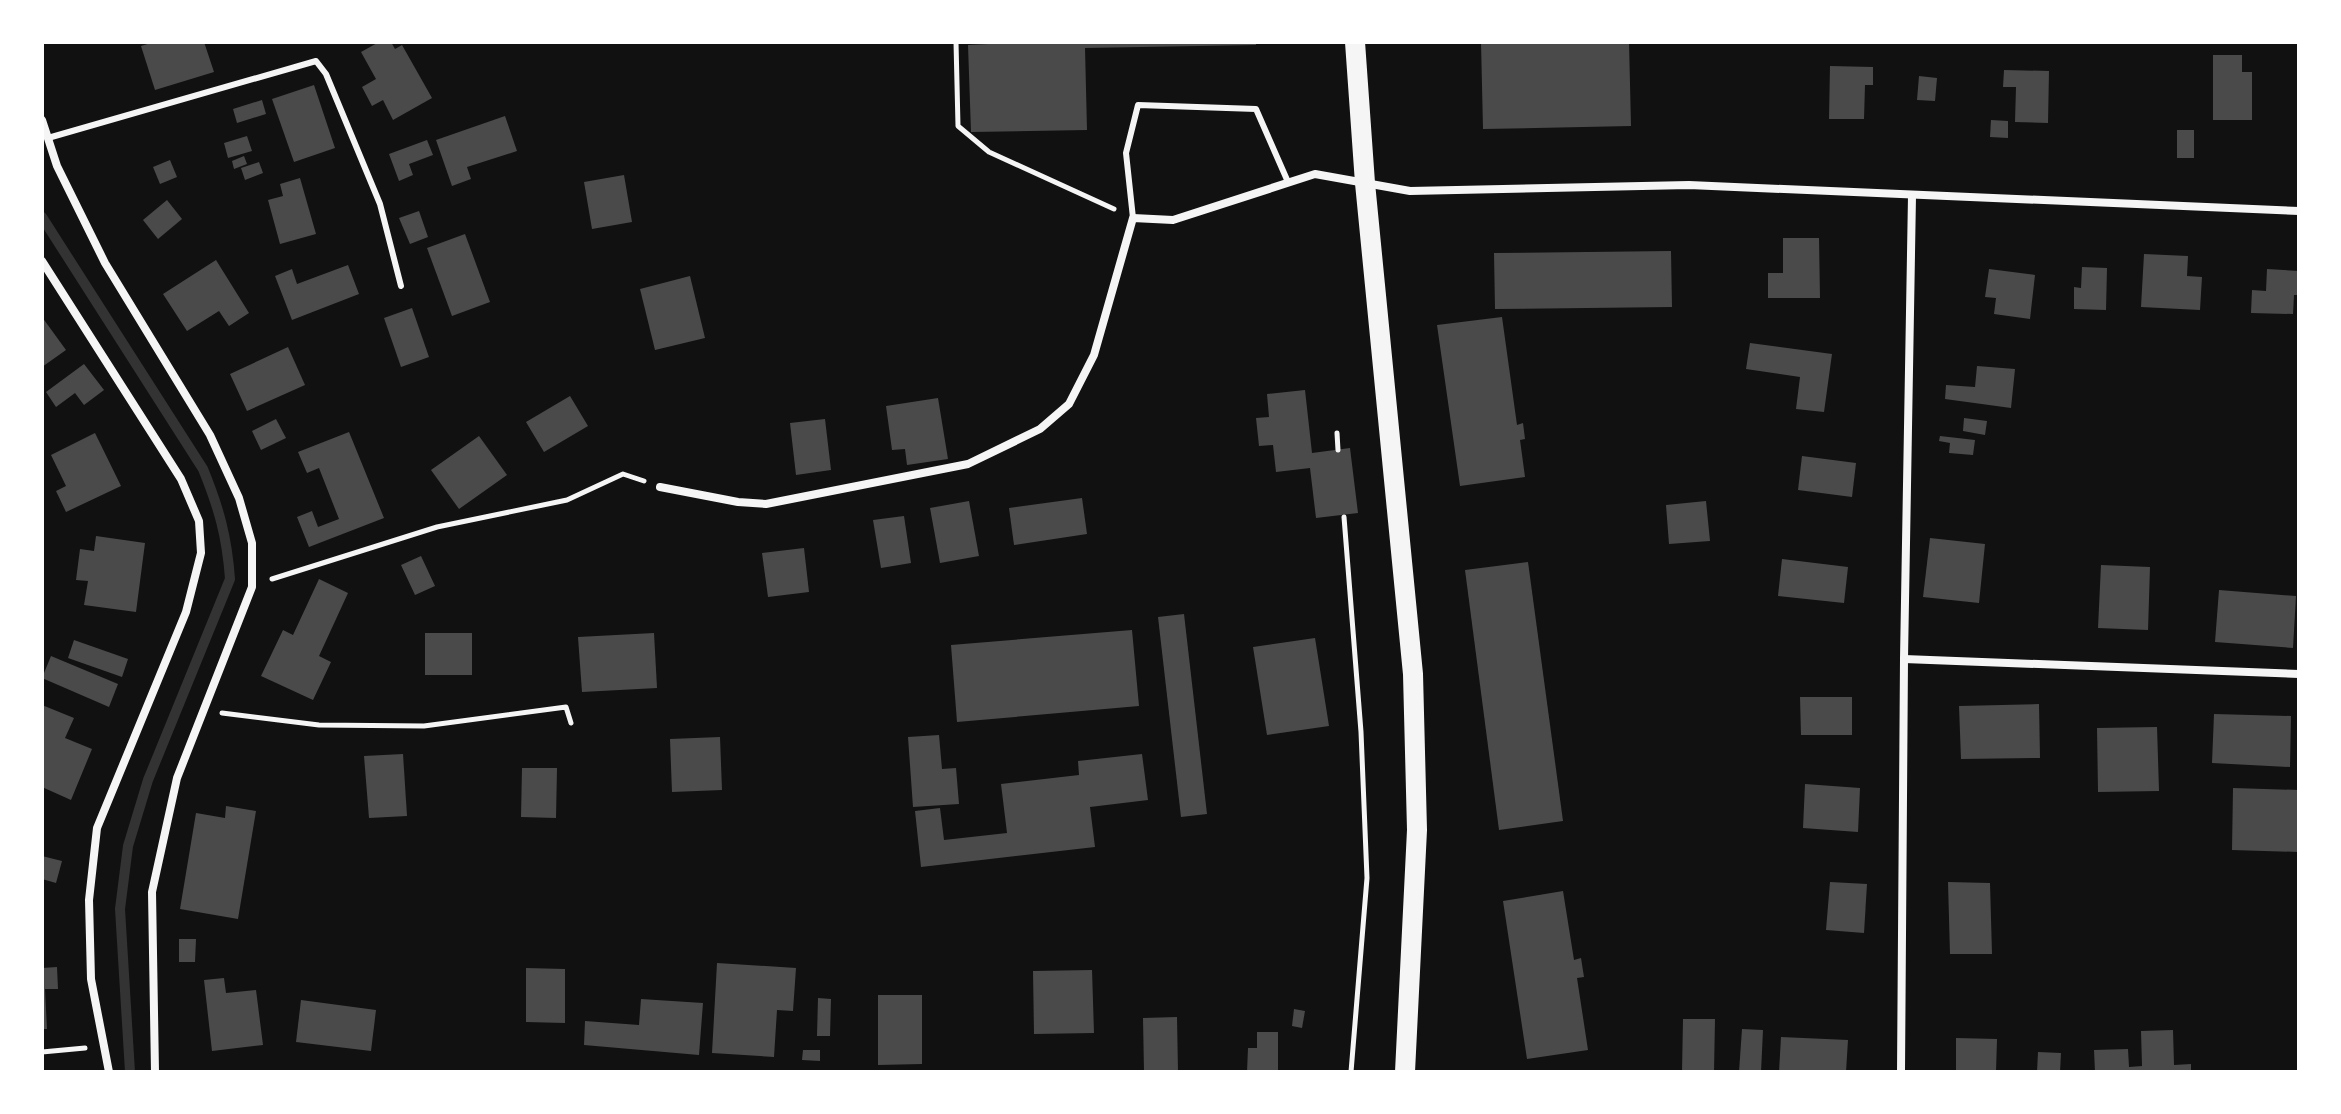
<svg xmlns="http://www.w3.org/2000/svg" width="2341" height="1114" font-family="'PT Serif',serif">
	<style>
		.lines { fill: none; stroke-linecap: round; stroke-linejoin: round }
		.stream { stroke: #333; stroke-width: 10 }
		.building { fill: #4a4a4a }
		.path { stroke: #f5f5f5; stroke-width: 5 }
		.service { stroke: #f5f5f5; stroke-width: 6 }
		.minor { stroke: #f5f5f5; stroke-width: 8 }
		.primary { stroke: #f5f5f5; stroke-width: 20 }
	</style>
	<rect width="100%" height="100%" fill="#111"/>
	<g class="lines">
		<!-- stream -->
		<path class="stream" d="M42,217L203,469C219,508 227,537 230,579L148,780L128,846L120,909L130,1072"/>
	</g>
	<!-- building -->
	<g class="building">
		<polygon points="154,42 204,42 214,72 155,90 141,46"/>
		<polygon points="379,42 391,42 395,49 402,45 432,98 393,120 383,100 372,106 362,87 376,79 361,52"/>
		<polygon points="1027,42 1256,42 1256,45 1085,48 1087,130 971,132 968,45"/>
		<polygon points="1481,42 1629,42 1631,126 1483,129"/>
		<polygon points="2213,55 2242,55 2242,72 2252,72 2252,120 2213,120"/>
		<polygon points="1830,66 1873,67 1873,85 1865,85 1864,119 1829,119"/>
		<polygon points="2004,70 2049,71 2048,123 2015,122 2016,87 2003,87"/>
		<polygon points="1919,76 1937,78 1935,101 1917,100"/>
		<polygon points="314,85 335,148 294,162 272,99"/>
		<polygon points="262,100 266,114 237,123 233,109"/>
		<polygon points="505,116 517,151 467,167 471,179 452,186 436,140"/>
		<polygon points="1991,120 2008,121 2008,138 1990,137"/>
		<rect x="2177" y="130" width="17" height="28"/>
		<polygon points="247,136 252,151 228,158 224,143"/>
		<polygon points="427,140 433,155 409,164 413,175 399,181 389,154"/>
		<polygon points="244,156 247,164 234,169 232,161"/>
		<polygon points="170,160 177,177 160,184 153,167"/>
		<polygon points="259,162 263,173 245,180 241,168"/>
		<polygon points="624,175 632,222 592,229 584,182"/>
		<polygon points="300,178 316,234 280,244 268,200 283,196 280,184"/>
		<polygon points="167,200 182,219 158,239 143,220"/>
		<polygon points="419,211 428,237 410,244 399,218"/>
		<polygon points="465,234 490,302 452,316 427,248"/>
		<polygon points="1783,238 1819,238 1820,298 1768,298 1768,273 1783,273"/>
		<polygon points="1671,251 1672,307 1495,309 1494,253"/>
		<polygon points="2144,254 2188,256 2187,276 2202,277 2200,310 2141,307"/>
		<polygon points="216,260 249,313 229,326 219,311 187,331 163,294"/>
		<polygon points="348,265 359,294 292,320 275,276 292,269 297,284"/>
		<polygon points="2082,267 2107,268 2106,310 2074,309 2074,287 2081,288"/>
		<polygon points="1989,269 2035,275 2030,319 1994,314 1996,298 1985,297"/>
		<polygon points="2267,269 2299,271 2299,295 2294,295 2293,314 2251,313 2252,290 2266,291"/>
		<polygon points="690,276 705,338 655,350 640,289"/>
		<polygon points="412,308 429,357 401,367 384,318"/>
		<polygon points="42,317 66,350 42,367"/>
		<polygon points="1502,317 1517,425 1523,423 1525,439 1520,440 1525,477 1460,486 1437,325"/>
		<polygon points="1750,343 1832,354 1824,412 1796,409 1800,377 1746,369"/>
		<polygon points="288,347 305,385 247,411 230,374"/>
		<polygon points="84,364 104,390 84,405 75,393 56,407 46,392"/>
		<polygon points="1977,366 2015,369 2011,408 1945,399 1946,385 1975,387"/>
		<polygon points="1305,390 1312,453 1350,448 1358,513 1316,518 1310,468 1276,472 1273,445 1259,446 1256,418 1269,417 1267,394"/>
		<polygon points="570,396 588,426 544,452 526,422"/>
		<polygon points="938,398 948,459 907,465 905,449 892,450 886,406"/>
		<polygon points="1964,418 1987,421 1985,435 1963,431"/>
		<polygon points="276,419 286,438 261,450 252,431"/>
		<polygon points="825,419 831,470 796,475 790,423"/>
		<polygon points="349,432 384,518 309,547 297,517 312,511 318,527 339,519 319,468 307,473 298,452"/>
		<polygon points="95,433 121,486 66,512 56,491 66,486 51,455"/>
		<polygon points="479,436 507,475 459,509 431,470"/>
		<polygon points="1940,436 1975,440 1973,455 1949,453 1950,443 1939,441"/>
		<polygon points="1802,456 1856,463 1852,497 1798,490"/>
		<polygon points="1082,498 1087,534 1014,545 1009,508"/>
		<polygon points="969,501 979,556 940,563 930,508"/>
		<polygon points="1706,501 1710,541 1669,544 1666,505"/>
		<polygon points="904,516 911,563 881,568 873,520"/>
		<polygon points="96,536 145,543 136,612 84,605 88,581 76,580 80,549 94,551"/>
		<polygon points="1930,538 1985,544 1979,603 1923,597"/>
		<polygon points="804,548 809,592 768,597 762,553"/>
		<polygon points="421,556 435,586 415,595 401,565"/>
		<polygon points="1782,559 1848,567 1844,603 1778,596"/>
		<polygon points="1528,562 1563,821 1499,830 1465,570"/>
		<polygon points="2101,565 2150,567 2148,630 2098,628"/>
		<polygon points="319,579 348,593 319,656 331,662 313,700 261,676 283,630 293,635"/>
		<polygon points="2219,590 2296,596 2293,648 2215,642"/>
		<polygon points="1184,614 1207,814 1181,817 1158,617"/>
		<polygon points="1132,630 1139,706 957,722 951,645"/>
		<rect x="425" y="633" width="47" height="42"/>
		<polygon points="654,633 657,688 582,692 578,637"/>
		<polygon points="1315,638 1329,726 1267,735 1253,647"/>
		<polygon points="74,640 128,659 122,677 68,658"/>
		<polygon points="51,656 118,684 109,707 42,678"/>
		<polygon points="1800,697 1852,697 1852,735 1801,735"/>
		<polygon points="2039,704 2040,758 1961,759 1959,706"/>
		<polygon points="42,705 74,718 65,738 92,749 71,800 42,787"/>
		<polygon points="2214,714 2291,716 2290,767 2212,763"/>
		<polygon points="2157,727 2159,791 2098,792 2097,728"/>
		<polygon points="939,735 942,769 956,768 959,804 913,807 908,737"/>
		<polygon points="720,737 722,790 672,792 670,739"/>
		<polygon points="403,754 407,816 369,818 364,756"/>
		<polygon points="1142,754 1148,800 1090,807 1095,847 921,867 915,811 940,808 944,840 1007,833 1001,784 1079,775 1078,761"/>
		<polygon points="522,768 557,768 556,818 521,817"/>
		<polygon points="1805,784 1860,788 1858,832 1803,828"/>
		<polygon points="2233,788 2299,790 2299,852 2232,850"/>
		<polygon points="226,806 256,811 238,919 180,909 196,813 225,818"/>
		<polygon points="42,856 62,861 56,883 42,879"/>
		<polygon points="1830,882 1867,884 1864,933 1826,930"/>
		<polygon points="1948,882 1990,883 1992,954 1950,954"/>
		<polygon points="1563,891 1574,960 1581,958 1584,977 1577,978 1588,1050 1527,1059 1503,901"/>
		<polygon points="179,939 196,939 195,962 179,962"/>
		<polygon points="717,963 796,968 793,1011 777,1010 774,1057 712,1053"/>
		<polygon points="57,967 58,989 45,989 47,1029 42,1029 42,968"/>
		<polygon points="526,968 565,969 565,1023 526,1022"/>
		<polygon points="1092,970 1094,1033 1034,1034 1033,971"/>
		<polygon points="224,978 226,993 256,990 263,1045 212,1051 204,980"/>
		<polygon points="878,995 922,995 922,1064 878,1065"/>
		<polygon points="818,998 831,999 830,1036 817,1036"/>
		<polygon points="641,999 703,1003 699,1055 584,1045 585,1021 639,1025"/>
		<polygon points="301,1000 376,1010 371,1051 296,1042"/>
		<polygon points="1294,1009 1305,1011 1302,1028 1292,1026"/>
		<polygon points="1177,1017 1178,1072 1144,1072 1143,1018"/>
		<polygon points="1683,1019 1715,1019 1714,1072 1682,1072"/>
		<polygon points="1742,1029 1763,1030 1761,1072 1739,1072"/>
		<polygon points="2173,1030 2174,1065 2191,1064 2191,1072 2095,1072 2094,1050 2128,1049 2129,1067 2142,1066 2141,1031"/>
		<polygon points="1257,1032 1278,1032 1278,1072 1247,1072 1248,1048 1257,1048"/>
		<polygon points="1781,1037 1848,1040 1846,1072 1779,1072"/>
		<polygon points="1956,1038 1997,1039 1996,1072 1956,1072"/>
		<polygon points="803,1050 820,1050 820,1061 802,1060"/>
		<polygon points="2038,1052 2061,1053 2060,1072 2037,1072"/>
	</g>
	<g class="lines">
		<!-- path -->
		<g class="path">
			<polyline points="956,42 958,126 989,152 1114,209"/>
			<polyline points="1337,433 1338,450"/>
			<polyline points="1344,517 1361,732 1367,878 1351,1072"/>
			<polyline points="272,579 437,527 567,500 623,474 644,481"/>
			<polyline points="222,713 319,725 424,726 566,707 571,723"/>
			<polyline points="42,1052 85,1048"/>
		</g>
		<!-- service -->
		<g class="service">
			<polyline points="48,138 316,61 326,74 380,204 401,286"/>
			<polyline points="1133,218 1126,153 1138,105 1256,109 1288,182"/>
		</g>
		<!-- minor -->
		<g class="minor">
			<polyline points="42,120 57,166 105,263 210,435 239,498 252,543 252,587 177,778 152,892 155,1072"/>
			<polyline points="42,261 181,479 199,521 201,553 186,612 97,828 89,900 91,979 109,1072"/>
			<polyline points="660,487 738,502 766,504 968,464 1040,429 1069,404 1094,355 1133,218 1173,220 1315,174 1410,191 1689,185 2299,211"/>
			<polyline points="1904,659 2299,674"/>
			<polyline points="1901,1072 1904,659 1912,196"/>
		</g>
		<!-- primary -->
		<polyline class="primary" points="1355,42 1365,183 1413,674 1417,830 1405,1072"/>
	</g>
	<!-- border -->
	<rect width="2341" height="1114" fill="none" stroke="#ffffff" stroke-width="88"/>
</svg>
